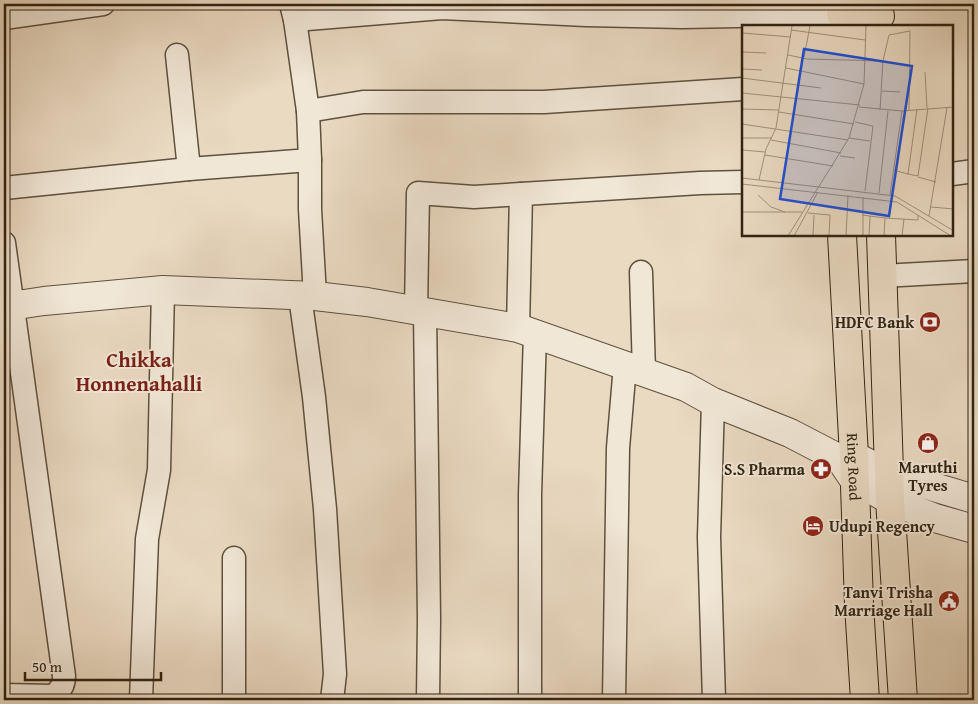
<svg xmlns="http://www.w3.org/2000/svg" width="978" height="704" font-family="'Gentium Book Plus',serif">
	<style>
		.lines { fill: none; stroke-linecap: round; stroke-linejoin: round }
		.minor-casing { stroke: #5e513e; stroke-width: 25 }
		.tertiary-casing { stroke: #5e513e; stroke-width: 30 }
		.primary-casing { stroke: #302312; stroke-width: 30 }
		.minor { stroke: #f1e7d7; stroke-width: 22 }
		.tertiary { stroke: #f1e7d7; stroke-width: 28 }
		.primary { stroke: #eadac2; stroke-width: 28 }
		.labels { text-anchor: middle; stroke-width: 4; stroke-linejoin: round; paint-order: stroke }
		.poi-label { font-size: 16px; font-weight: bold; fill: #302312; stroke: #f1e7d7; text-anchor: end }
		.street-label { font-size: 16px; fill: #302312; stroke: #f1e7d7 }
		.district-label { font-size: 21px; font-weight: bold; fill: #7a1f14; stroke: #f1e7d7 }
		.inset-road { fill: none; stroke: #a0917c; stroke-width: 1 }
		.view { fill: #1d4ed8; fill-opacity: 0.15; stroke: #1d4ed8; stroke-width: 2.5 }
		.inset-edge { fill: none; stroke: #302312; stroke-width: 2.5 }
	</style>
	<rect width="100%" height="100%" fill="#eadac2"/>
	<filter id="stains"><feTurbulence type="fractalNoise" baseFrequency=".004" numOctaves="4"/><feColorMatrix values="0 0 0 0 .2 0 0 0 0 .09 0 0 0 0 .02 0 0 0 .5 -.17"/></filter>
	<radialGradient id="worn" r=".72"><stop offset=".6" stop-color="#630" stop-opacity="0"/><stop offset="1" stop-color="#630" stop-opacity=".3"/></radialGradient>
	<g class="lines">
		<!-- minor casing -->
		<g class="minor-casing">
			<g id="minor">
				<polyline points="291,4 295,20 308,111 310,160 310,209 315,296"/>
				<polyline points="4,18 103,4"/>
				<polyline points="295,20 442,8 586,15 682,17 841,14"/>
				<polyline points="177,55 189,169"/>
				<polyline points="308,111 363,102 544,102 743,89"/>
				<polyline points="952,174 974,171"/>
				<polyline points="4,188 189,169 310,160"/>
				<path d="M4,243L64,676C64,691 56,689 54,700"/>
				<polyline points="641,272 644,372"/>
				<polyline points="882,276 974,271"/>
				<polyline points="300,296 314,397 325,509 335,674 332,700"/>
				<polyline points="416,311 418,193 474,197 700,183 743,182"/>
				<polyline points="425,312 429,619 428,700"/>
				<polyline points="518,328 521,194"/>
				<polyline points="713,402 709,537 714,700"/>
				<polyline points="234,558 234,700"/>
				<polyline points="4,695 55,696"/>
				<polyline points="141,700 147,539 159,470 163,290"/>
				<polyline points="530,700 530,494 535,334"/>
				<polyline points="614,700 618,448 625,365"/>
			</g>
		</g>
		<!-- tertiary casing -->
		<g class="tertiary-casing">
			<g id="tertiary">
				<polyline points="4,307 44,301 163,290 315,296 367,302 518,328 686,387 713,402 790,433 840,459 854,480 890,500 935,518 974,529"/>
				<polyline points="840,459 854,456 890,474 974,499"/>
			</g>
		</g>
		<!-- primary casing -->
		<g class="primary-casing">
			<g id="primary">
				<polyline points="841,14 880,16"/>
				<path id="s1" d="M842,235L854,456L859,605L865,700"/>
				<polyline points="881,235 890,500 903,700"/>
			</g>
		</g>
		<!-- minor -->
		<use href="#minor" class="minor"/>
		<!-- tertiary -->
		<use href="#tertiary" class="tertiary"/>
		<!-- primary -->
		<use href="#primary" class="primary"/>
	</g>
	<!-- icons -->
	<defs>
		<g id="bank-disc" transform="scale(1.125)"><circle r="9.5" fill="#8f2418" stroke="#f1e7d7"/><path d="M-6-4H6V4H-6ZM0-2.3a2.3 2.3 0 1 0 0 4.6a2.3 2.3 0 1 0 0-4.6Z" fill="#fff"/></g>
		<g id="shop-disc" transform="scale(1.125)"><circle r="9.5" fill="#8f2418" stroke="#f1e7d7"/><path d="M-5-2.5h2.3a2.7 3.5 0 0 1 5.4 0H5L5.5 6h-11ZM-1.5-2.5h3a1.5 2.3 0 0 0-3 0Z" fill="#fff"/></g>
		<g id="pharmacy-disc" transform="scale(1.125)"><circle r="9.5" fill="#8f2418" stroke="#f1e7d7"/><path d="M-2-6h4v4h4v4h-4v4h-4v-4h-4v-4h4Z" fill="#fff"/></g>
		<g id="hotel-disc" transform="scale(1.125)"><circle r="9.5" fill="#8f2418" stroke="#f1e7d7"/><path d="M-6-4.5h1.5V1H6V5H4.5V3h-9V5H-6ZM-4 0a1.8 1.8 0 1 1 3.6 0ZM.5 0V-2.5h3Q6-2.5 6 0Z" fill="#fff"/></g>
		<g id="civic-disc" transform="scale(1.125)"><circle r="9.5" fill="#8f2418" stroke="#f1e7d7"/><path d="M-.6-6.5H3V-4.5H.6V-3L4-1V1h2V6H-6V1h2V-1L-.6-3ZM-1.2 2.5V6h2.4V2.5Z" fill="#fff"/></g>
	</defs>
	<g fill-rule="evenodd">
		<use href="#bank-disc" x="930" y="322"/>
		<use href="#shop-disc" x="928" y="443"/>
		<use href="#pharmacy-disc" x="821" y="469"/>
		<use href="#hotel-disc" x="813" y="526"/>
		<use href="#civic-disc" x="949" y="601"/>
	</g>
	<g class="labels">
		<!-- poi labels -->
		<g class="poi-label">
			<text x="914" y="328">HDFC Bank</text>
			<text x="928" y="473" text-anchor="middle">Maruthi<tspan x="928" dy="18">Tyres</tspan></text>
			<text x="805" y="475">S.S Pharma</text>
			<text x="829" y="532" text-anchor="start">Udupi Regency</text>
			<text x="933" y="598">Tanvi Trisha<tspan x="933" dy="18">Marriage Hall</tspan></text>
		</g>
		<!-- street labels -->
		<g class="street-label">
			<text dy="6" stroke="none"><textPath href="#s1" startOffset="232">Ring Road</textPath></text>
		</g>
		<!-- district labels -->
		<g class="district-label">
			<text x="139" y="367">Chikka<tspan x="139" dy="24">Honnenahalli</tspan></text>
		</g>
	</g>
	<!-- overview -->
	<g transform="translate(742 25)">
		<rect width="211" height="211" fill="#eadac2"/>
		<path class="inset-road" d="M49,5L123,15M0,8L49,12M0,27L24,28M46,30L65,34L141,36L147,10L168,6L167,85M62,32L68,1M44,43L122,59M0,44L20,45M183,47L185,83M0,53L79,63M140,66L158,67M0,68L118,80M117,82L160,86L212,82M0,84L37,85M138,85L141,35M37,87L112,99M113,97L131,101L123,166M0,99L106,115M0,113H30M107,113L128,116M29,115L99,128M0,125L23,127M23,130L91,141M98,131L113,133M151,145L166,149L175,84M166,149L176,151L186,83M176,152L194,157M0,153L153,171L212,206M17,155L24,124L34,103L50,1M0,159L155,177L209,211M137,168L146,86M16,170L29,182L43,187M148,170L160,86M189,182L212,184M0,187H60M66,188L88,190L87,211M120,190L143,193M187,191L205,83M46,211L107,113L122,59L124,1M52,211L76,167M71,211L72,190M104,211L106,170M121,211V172M127,211L128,191M142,211L143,193L176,195V190M160,211L162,194"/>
		<path class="view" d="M62,24L170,41L147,191L38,174Z"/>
		<rect width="211" height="211" class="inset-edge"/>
	</g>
	<!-- margin -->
	<rect width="978" height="704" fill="none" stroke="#eadac2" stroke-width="20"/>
	<rect x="5" y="5" width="968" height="694" fill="none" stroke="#302312" stroke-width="2.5"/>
	<rect x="10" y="10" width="958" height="684" fill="none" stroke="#302312"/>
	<!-- scale -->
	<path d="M25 672v8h136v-8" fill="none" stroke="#302312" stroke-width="2.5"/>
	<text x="32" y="672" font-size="15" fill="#302312" stroke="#f1e7d7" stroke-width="4" paint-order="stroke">50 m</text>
	<rect width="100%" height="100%" filter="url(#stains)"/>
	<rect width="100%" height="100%" fill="url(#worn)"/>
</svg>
